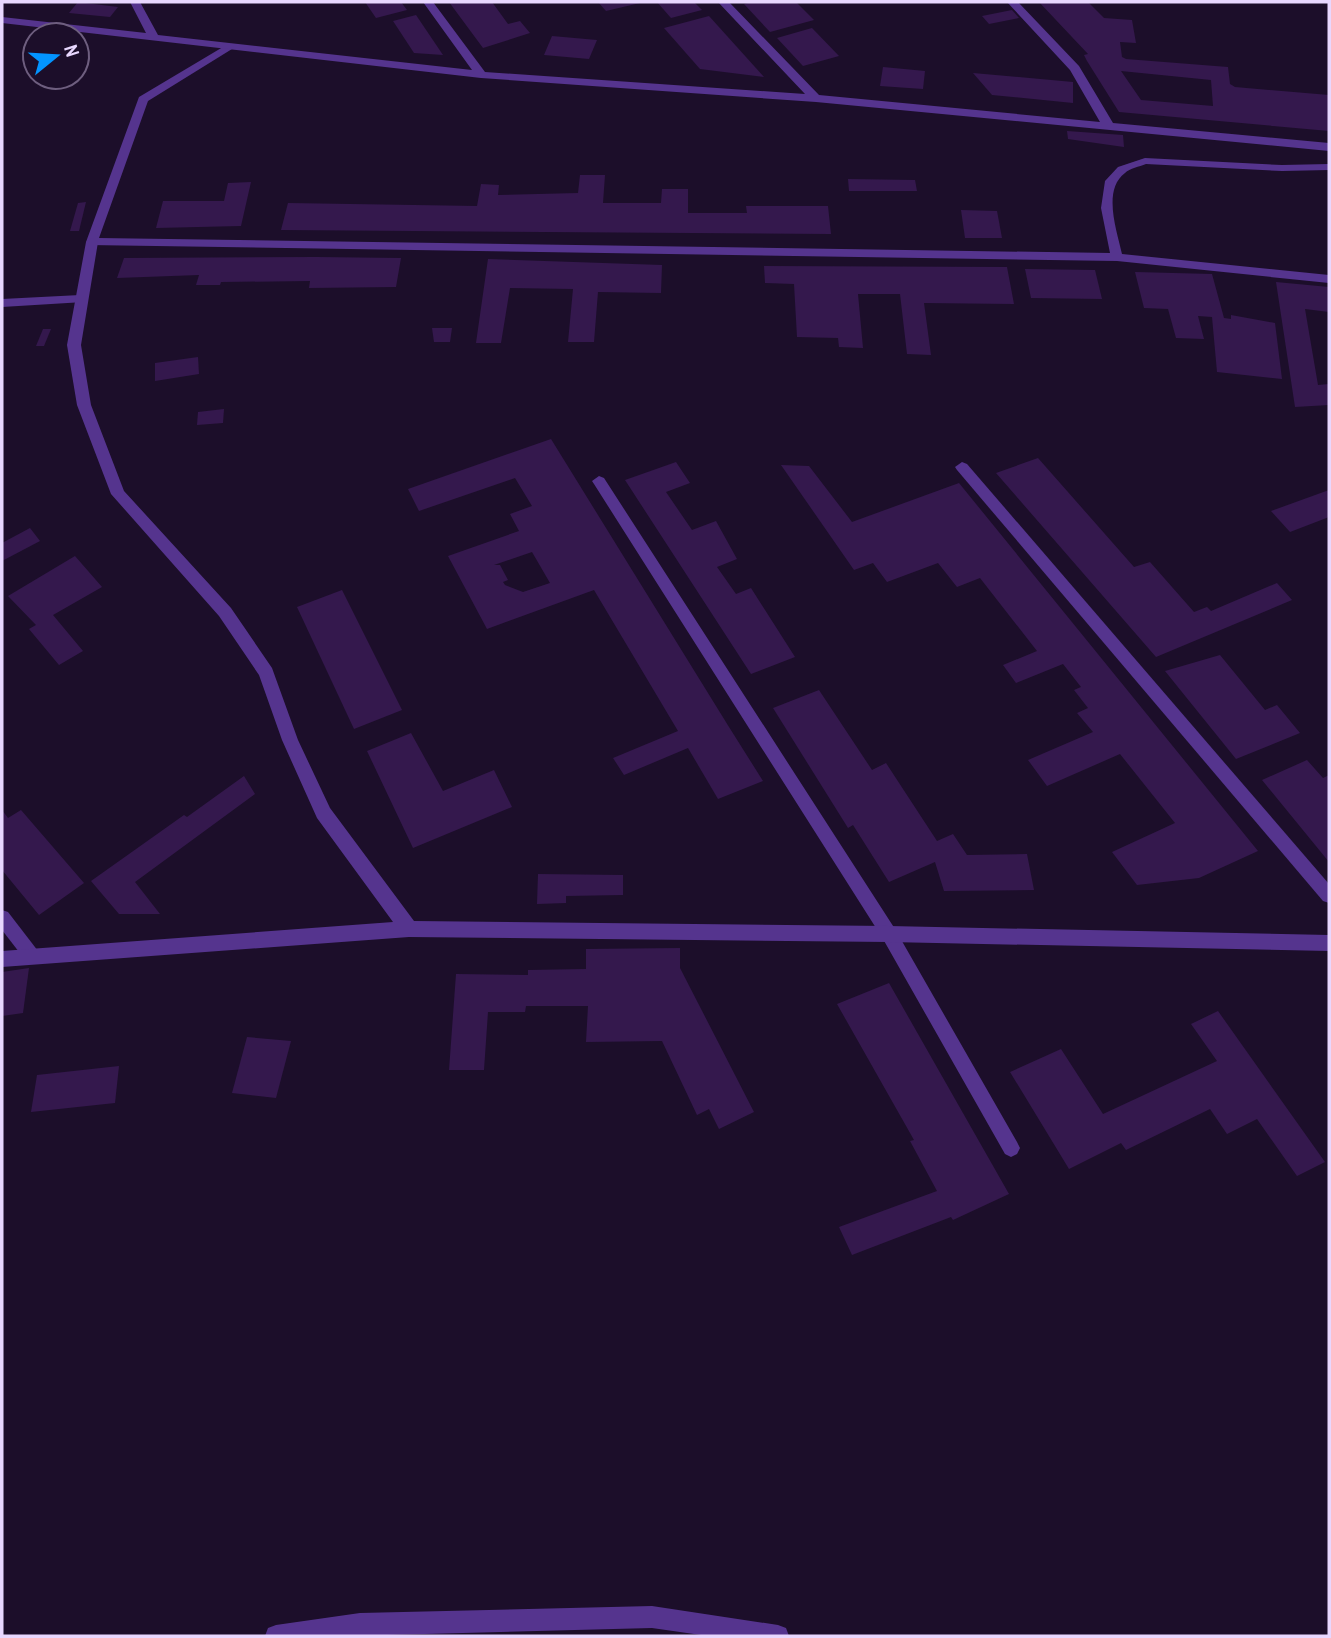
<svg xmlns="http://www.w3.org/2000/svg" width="1331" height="1638" font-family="'Archivo Narrow',sans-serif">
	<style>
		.building { fill: #34184d; fill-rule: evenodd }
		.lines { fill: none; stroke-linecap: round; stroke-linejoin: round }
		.service { fill: #55348e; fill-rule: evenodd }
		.minor { fill: #55348e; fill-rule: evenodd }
	</style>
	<rect width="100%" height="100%" fill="#1c0e2a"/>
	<!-- building -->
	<g class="building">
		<polygon points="78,2 118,7 110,17 69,13"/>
		<polygon points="365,2 401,2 407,10 376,18"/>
		<polygon points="449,2 492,2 508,24 520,21 530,33 483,48"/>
		<polygon points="598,2 640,2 640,3 606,11"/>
		<polygon points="657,2 694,2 702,10 671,18"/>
		<polygon points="753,2 796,2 814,20 770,32 744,4"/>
		<path d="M1039,2H1088L1104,18L1132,20L1136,43L1120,42L1122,57L1126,59L1228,67L1230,84L1235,87L1329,95V131L1119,112L1087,61L1084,55L1088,54ZM1121,71L1211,80L1213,106L1141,100Z"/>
		<polygon points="1012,10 1019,18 989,24 982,16"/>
		<polygon points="416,15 443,55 414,53 393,21"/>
		<polygon points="709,16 764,77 700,69 664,28"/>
		<polygon points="812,28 839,56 803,66 777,38"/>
		<polygon points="552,36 597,40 589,59 544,55"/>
		<polygon points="883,67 925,71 923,89 880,86"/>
		<polygon points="973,73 1073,82 1073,103 992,95"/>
		<polygon points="1067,131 1123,135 1124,147 1068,139"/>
		<polygon points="580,175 605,175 603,203 661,203 662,189 688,189 688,213 747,213 746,206 828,206 831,234 281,230 288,203 477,206 481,184 499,185 498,195 578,193"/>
		<polygon points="848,179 915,180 917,191 849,191"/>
		<polygon points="251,182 241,226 156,228 163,201 224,201 228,183"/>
		<polygon points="86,202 79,231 70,231 78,203"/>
		<polygon points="961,210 997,211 1002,238 965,238"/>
		<polygon points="316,257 401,258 396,287 309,288 310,281 221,282 220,285 196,285 199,275 117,278 124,258"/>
		<polygon points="488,259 662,265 661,293 598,292 594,342 568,342 573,289 510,288 501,343 476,343"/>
		<polygon points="764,266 1007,267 1014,304 924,303 931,355 907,354 900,294 858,294 863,348 839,347 838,338 797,337 794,284 765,283"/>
		<polygon points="1025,269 1095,270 1102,299 1031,298"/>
		<polygon points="1135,272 1212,274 1224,318 1231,319 1231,315 1275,323 1282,379 1217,372 1212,317 1198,316 1204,339 1176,338 1168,309 1144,308"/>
		<polygon points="1276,282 1329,287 1329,312 1305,309 1318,385 1329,384 1329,405 1295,407"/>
		<polygon points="432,328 452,328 450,342 434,342"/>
		<polygon points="43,329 51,329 44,346 36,346"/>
		<polygon points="198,357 199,374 155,381 155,363"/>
		<polygon points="224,409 223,423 197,425 198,412"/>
		<path d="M551,439L729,727L763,781L718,799L688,748L624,775L613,758L678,731L594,590L487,629L448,556L519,531L510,514L532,506L515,478L419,511L408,489ZM532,552L550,583L523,592L505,585L503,582L508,580L500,565H494Z"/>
		<polygon points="1038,458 1134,567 1150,562 1194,612 1207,607 1211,611 1277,583 1292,600 1156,657 996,473"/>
		<polygon points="676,462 690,483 666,492 692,530 716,521 737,559 717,567 736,594 751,588 795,657 751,674 625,480"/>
		<polygon points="781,465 809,466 852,522 959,483 1258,851 1199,878 1137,885 1112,852 1175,823 1120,754 1047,786 1028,760 1093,732 1077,713 1088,708 1074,690 1081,687 1063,664 1016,683 1003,665 1037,651 980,578 957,587 938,563 887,582 873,563 854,570"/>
		<polygon points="1329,490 1329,517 1290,532 1271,511"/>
		<polygon points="30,528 40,541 2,561 2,543"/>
		<polygon points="75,556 102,587 53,615 83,651 59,665 29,629 36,625 8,596"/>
		<polygon points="342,590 402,710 354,729 297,607"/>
		<polygon points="1220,655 1265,710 1277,705 1300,733 1236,759 1165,671"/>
		<polygon points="819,690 872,770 886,763 937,841 953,834 967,855 1027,854 1034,890 944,891 935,862 889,882 853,825 848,828 773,708"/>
		<polygon points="411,733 443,791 494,770 512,807 413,848 367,751"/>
		<polygon points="1307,760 1323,778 1329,775 1329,862 1262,780"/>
		<polygon points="244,776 255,794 135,882 160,914 119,914 91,881 184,815 187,817"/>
		<polygon points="2,810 8,818 21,810 84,883 39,915 2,870"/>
		<polygon points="538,874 623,875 623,895 566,896 566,903 537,904"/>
		<polygon points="680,948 680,968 754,1112 719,1129 709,1109 697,1115 662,1041 586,1042 588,1006 526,1006 525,1012 488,1012 484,1070 449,1070 456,974 528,975 528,970 586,969 586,949"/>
		<polygon points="29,968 23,1013 2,1016 2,972"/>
		<polygon points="889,983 1009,1194 953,1220 951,1217 852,1255 839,1227 937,1191 910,1141 914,1140 837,1004"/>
		<polygon points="1218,1011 1325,1162 1297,1176 1257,1119 1227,1134 1210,1109 1126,1150 1121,1143 1069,1169 1010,1072 1061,1049 1103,1114 1217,1061 1191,1024"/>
		<polygon points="247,1037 291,1041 276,1098 232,1093"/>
		<polygon points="119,1066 115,1103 31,1112 37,1075"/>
	</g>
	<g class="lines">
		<!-- service -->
		<g class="service">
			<path d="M228,44L232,45V49L148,101L99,238L1110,253L1101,208L1105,181L1118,167L1145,158L1282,165L1329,164V170L1282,171L1146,164C1139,167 1130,168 1125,173C1102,190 1117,231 1122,254L1329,275V283L1117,261L88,245L86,242L139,97Z"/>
			<polygon points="80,295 84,296 84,302 2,307 2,299"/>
			<polygon points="962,462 967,464 1329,884 1329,903 1323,901 957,470 955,467"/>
			<polygon points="599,476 604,478 895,929 1017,1142 1020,1148 1017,1154 1011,1157 1005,1154 883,939 594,484 592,481"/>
			<polygon points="2,910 8,912 38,951 40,956 38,961 32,964 26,961 2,930"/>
			<polygon points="652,1606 778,1625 786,1628 789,1636 708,1636 652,1628 350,1636 265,1636 268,1628 276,1625 360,1613"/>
		</g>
		<!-- minor -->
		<g class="minor">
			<polygon points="130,2 140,2 158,35 472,70 423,2 433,2 485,72 805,94 718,2 729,2 819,95 1100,122 1070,70 1007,2 1018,2 1079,66 1113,123 1329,143 1329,151 816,102 481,78 2,23 2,17 146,33"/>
			<polygon points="92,238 98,242 81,345 91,405 124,491 231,608 272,668 298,740 330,808 414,921 889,926 1329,935 1329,951 889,942 409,937 2,967 2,951 393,922 317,818 282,740 259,675 219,616 111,494 77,405 67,345 86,242"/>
		</g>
	</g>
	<!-- border -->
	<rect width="1331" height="1638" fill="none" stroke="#e8d7ff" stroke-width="7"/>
	<!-- north arrow -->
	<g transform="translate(56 56) rotate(72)"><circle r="33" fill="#1c0e2a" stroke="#6e5e7f" stroke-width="2"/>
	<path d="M0-5L12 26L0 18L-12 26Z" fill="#0394ff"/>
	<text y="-10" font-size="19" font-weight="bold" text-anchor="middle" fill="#e8d7ff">N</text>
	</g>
</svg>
